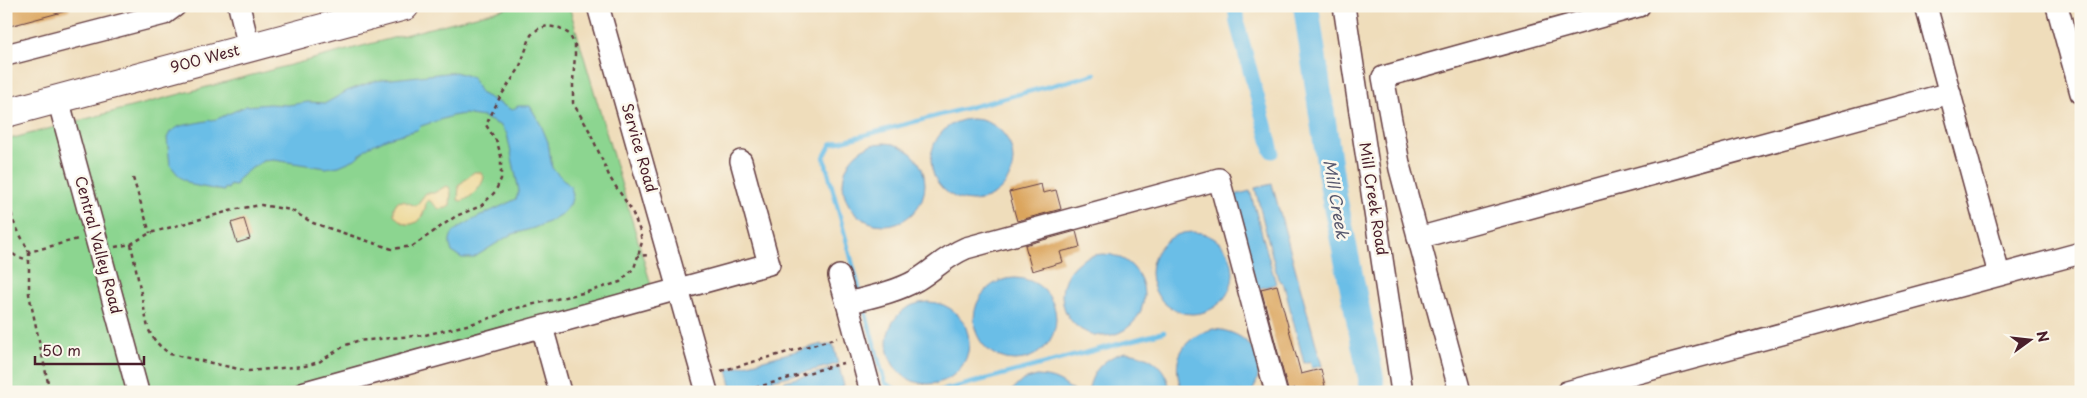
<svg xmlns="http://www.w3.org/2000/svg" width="2087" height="398" font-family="'Playpen Sans',sans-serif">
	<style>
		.green { fill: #8cd590; stroke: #6b7a5e }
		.sand { fill: #eeda9e; stroke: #9c7c64 }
		.water { fill: #6bbee7; stroke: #5a6e89 }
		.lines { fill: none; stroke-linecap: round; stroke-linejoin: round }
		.stream { stroke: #6bbee7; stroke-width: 4.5 }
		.canal { stroke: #6bbee7; stroke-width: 15 }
		.river { stroke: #6bbee7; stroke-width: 26 }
		.building { fill: #dba55d }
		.minor-casing { stroke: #633c41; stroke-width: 24 }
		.major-casing { stroke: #633c41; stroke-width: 30 }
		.path { stroke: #633c41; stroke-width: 2.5; stroke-dasharray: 4 4; stroke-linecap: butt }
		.minor { stroke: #fff; stroke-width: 21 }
		.major { stroke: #fff; stroke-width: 28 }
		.labels { text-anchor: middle; stroke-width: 5; stroke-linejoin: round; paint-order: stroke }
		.street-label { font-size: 15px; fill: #4a1f2b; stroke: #fbf7ec }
		.water-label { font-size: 16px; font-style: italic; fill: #56576d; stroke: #fbf7ec }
	</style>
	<rect width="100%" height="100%" fill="#fbf7ec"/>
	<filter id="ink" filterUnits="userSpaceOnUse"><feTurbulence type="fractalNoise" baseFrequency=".02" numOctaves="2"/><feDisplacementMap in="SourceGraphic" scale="10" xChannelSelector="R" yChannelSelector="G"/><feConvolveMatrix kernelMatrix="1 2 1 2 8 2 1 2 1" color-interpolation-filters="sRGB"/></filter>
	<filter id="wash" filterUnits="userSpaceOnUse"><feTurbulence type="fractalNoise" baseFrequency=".0096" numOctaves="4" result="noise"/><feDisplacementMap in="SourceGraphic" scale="20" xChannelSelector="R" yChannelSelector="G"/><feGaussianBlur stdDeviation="1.12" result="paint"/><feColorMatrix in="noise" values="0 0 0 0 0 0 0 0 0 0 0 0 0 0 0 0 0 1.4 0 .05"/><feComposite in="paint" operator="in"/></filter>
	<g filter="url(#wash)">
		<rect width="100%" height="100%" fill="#efddbb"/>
		<!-- green -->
		<polygon class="green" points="514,6 569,6 654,295 282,392 6,392 6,140"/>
		<!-- sand -->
		<g class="sand">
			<path d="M474,172H480L484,177C482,187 471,198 462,201L458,200L459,185Z"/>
			<path d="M446,186L449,187L451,192L450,205L447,208L439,209L429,200L426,202C425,222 407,234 394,214V207L397,202L403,201L416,206L426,193H434Z"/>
		</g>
		<!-- water -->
		<g class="water">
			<path d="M455,72L472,77L480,93L512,110L518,106H530L541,125L548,142L552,168L571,187L573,195L570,205L563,213L548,222L534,228L510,235L473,258H462L452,252C450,246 448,239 453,233C458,225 505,205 516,199L519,191L507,134L501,126L483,117L464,114L452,116L421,126L417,130L388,138L368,147L355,159L339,166L326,168L274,160L263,161L246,172L237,180L236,185L233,186L230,185L228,189L225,188L224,191L192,185L180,177L170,165L167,138L170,132L180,126L217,119L246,106L269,104L288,105L308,102L326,103L347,91L374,81Z"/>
			<circle cx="972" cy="160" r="41"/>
			<circle cx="884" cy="184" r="41"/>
			<polygon points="1272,184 1322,366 1312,368 1310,361 1304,363 1284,285 1278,279 1255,188"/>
			<polygon points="1250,191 1276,284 1257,289 1231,196"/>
			<circle cx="1192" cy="273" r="41"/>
			<circle cx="1103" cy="295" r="41"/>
			<circle cx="1015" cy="319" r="41"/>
			<circle cx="928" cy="343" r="41"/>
			<path d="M1213,329C1248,331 1271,358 1252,392H1183C1169,361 1182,337 1213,329Z"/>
			<polygon points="822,344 822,346 833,344 838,364 773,380 773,381 743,389 742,388 732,389 727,370"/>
			<path d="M1125,352C1150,354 1167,366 1170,392H1088C1092,370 1104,358 1125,352Z"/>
			<polygon points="839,367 844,386 834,392 749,392 785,383 785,381"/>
			<path d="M1037,376C1053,377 1062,381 1074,392H1010L1023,380Z"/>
		</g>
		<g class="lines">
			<!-- stream -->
			<g class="stream">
				<polyline points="861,295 824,157 831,144 1095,74"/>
				<polyline points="863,304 885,383 900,392"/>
				<polyline points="937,392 1164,332"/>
			</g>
			<!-- canal -->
			<polyline class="canal" points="1235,6 1237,23 1272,151"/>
			<!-- river -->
			<polyline class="river" points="1306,6 1334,196 1371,378 1371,392"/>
		</g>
		<g id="blocks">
			<!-- building -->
			<g class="building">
				<polygon points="6,6 69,6 70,10 6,27"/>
				<polygon points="1041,184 1043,193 1056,190 1061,209 1017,221 1009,192"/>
				<polygon points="244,219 250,239 237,243 231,223"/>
				<polygon points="1076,231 1080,247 1060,252 1063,262 1032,271 1025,245"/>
				<polygon points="1277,285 1301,374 1321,369 1325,386 1302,392 1296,392 1295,388 1288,390 1261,289"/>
			</g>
		</g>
	</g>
	<g filter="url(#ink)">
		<use href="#blocks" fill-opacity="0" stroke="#633c41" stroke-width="1"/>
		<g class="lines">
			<!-- minor casing -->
			<g class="minor-casing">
				<g id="minor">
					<polyline points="239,6 249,47"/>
					<polyline points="598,6 707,392"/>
					<polyline points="1344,6 1402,392"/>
					<polyline points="1926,6 1999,274"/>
					<polyline points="2057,6 2081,93"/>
					<polyline points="6,55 164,14 175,6"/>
					<polyline points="58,99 138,392"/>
					<polyline points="1418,238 1950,93"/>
					<path d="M839,276L847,303C871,297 896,292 917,280C935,269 945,257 966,248L1219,179L1276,392"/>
					<polyline points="847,303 871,392"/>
					<polyline points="542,327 560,392"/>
					<polyline points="305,392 769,264 741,161"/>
					<polyline points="1460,392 1400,169 1383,77 1639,6"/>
					<polyline points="1567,392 2081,253"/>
				</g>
			</g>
			<!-- major casing -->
			<g class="major-casing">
				<polyline id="major" points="6,113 405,6"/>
			</g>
			<!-- path -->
			<g class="path">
				<polyline points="133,178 150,233"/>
				<polyline points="6,182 13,221 29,252 78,239"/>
				<path d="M131,244L148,328C153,340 159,346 170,354L248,371L305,366L319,362L346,345L357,341L425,335L471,324L500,315L504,311L587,292L620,282L634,268L638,256L650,255"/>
				<polyline points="115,247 131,244 150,233 237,209 261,205 291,210 313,223 392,249 413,246 456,216 481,206 495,192 501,179 501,156 497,142 486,125 500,97 519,69 531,35 538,29 547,26 560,28 569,34 575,45 575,55 573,82 573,103 589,130 610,178 631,209 640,231 642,242 638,256"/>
				<polyline points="6,250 16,256 28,260"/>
				<polyline points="29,252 29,294 50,392"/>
				<polyline points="721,371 837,338"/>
				<polyline points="740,392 843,363"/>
				<polyline points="835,392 850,388"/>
			</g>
			<!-- minor -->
			<use href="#minor" class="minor"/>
			<!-- major -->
			<use href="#major" class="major"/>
		</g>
	</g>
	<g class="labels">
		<!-- street labels -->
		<g class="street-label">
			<text transform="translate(205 59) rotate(-15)" y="5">900 West</text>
			<text transform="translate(639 148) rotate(74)" y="5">Service Road</text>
			<text transform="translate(1373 199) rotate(81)" y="5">Mill Creek Road</text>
			<text transform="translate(98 245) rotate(75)" y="5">Central Valley Road</text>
		</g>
		<!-- water labels -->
		<g class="water-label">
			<text transform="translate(1336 199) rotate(80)" y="6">Mill Creek</text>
		</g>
	</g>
	<!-- margin -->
	<rect width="2087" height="398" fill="none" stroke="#fbf7ec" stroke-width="25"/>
	<!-- north arrow -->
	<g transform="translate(2030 340) rotate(75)" stroke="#fbf7ec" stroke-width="4" paint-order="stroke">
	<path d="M0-4L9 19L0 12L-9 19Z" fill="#4a1f2b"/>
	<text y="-8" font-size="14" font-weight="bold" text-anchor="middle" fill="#4a1f2b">N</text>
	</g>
	<!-- scale -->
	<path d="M35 356v8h109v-8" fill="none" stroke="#4a1f2b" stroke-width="2.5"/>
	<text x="42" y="356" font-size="15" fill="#4a1f2b" stroke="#fbf7ec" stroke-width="4" paint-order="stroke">50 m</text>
</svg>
